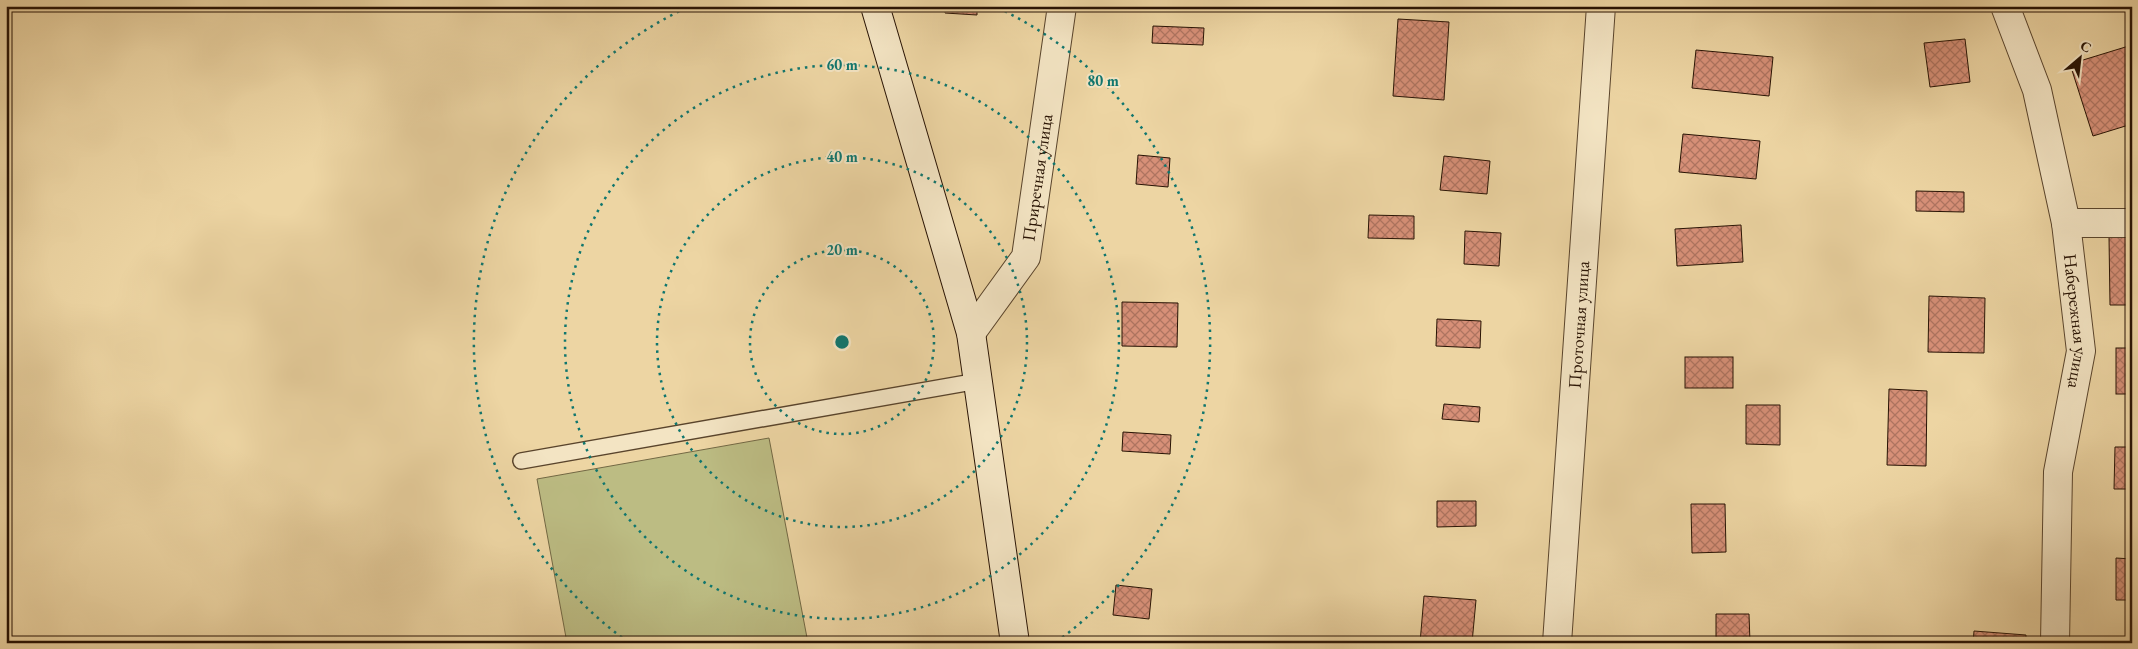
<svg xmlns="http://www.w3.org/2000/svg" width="2138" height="649" font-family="'EB Garamond',serif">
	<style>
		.pitch { fill: #bcbc83; stroke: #726844 }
		.building { fill: url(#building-cross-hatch); stroke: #281304 }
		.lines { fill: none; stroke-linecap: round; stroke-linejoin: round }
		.lane-casing { stroke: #59442c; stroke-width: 18 }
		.street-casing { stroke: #59442c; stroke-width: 30 }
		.secondary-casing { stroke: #281304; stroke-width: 30 }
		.lane { stroke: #f3e4c3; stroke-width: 15 }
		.street { stroke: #f3e4c3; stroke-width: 28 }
		.secondary { stroke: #f3e4c3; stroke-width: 28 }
		.ring { fill: none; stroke: #0f766e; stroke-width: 2.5; stroke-dasharray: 2.5 5 }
		.labels { text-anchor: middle; stroke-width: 4; stroke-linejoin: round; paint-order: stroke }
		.street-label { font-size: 18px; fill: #281304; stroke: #f3e4c3 }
		.centre { fill: #0f766e; stroke: #f3e4c3; stroke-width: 2.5 }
		.ring-label { font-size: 15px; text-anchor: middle; font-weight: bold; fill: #0f766e; stroke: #f3e4c3; stroke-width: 4; stroke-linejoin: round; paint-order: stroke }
	</style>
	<defs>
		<pattern id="building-cross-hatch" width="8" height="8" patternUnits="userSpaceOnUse" patternTransform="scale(1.25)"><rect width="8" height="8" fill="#d79078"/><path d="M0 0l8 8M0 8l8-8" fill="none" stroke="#ae7460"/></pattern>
	</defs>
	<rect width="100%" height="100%" fill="#edd5a3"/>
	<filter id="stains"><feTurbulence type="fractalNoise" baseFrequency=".004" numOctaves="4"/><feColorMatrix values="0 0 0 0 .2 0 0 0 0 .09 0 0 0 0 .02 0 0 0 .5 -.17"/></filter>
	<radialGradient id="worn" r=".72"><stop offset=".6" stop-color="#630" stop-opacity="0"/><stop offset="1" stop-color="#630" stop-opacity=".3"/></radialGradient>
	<!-- pitch -->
	<polygon class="pitch" points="769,438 808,643 567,643 537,479"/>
	<!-- building -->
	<g class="building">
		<polygon points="945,6 977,6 977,15 945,13"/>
		<polygon points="1398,19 1449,22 1444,100 1393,96"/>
		<polygon points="1153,26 1204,28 1203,45 1152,43"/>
		<polygon points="1965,39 1970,82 1930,87 1924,43"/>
		<polygon points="2132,45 2132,124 2093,136 2070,64"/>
		<polygon points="1696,50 1773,57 1769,96 1692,88"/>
		<polygon points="1683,134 1760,141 1756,179 1679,172"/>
		<polygon points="1138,155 1170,158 1168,187 1136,184"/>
		<polygon points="1444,156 1490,161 1487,194 1440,190"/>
		<polygon points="1916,191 1964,192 1964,212 1916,211"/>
		<polygon points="1369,215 1414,216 1414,239 1368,238"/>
		<polygon points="1741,225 1743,262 1677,266 1675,229"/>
		<polygon points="1465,231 1501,233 1499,266 1464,264"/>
		<polygon points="2109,237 2132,237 2132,305 2110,305"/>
		<polygon points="1929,296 1985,298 1984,353 1928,352"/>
		<polygon points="1122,302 1178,303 1177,347 1122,346"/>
		<polygon points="1437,319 1481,321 1480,348 1436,346"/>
		<rect x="2116" y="348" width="16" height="46"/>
		<rect x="1685" y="357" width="48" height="31"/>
		<polygon points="1889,389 1927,391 1926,466 1887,465"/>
		<polygon points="1444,404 1480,407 1479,422 1442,419"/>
		<polygon points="1746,405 1780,405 1780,445 1746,444"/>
		<polygon points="1123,432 1171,435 1170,454 1122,451"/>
		<polygon points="2115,447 2132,447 2132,489 2114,489"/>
		<polygon points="1437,501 1476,501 1476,526 1437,527"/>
		<polygon points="1691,504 1725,504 1726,552 1692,553"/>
		<polygon points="2116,558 2132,559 2132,600 2116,600"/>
		<polygon points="1116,585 1152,589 1149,619 1113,615"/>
		<polygon points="1424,596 1476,600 1472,643 1420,643"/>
		<polygon points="1716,614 1749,614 1750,643 1716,643"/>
		<polygon points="1974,631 2026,635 2026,643 1973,643"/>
	</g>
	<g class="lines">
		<!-- lane casing -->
		<g class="lane-casing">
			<polyline id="lane" points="521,461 978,381"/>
		</g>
		<!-- street casing -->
		<g class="street-casing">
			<g id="street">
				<path id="s1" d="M2005,6L2037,90L2066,223L2081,351L2058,472L2055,643"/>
				<polyline points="2066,223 2132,223"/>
				<path id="s2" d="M971,333L1026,257L1062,6"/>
				<path id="s3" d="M1557,643L1601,6"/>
			</g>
		</g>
		<!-- secondary casing -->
		<g class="secondary-casing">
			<polyline id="secondary" points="875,6 971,333 1015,643"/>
		</g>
		<!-- lane -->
		<use href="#lane" class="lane"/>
		<!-- street -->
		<use href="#street" class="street"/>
		<!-- secondary -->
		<use href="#secondary" class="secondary"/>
	</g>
	<!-- distance rings -->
	<g class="ring">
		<circle cx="842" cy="342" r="92"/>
		<circle cx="842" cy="342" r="185"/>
		<circle cx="842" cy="342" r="277"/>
		<path d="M628 642A369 369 0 0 1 686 8M998 8A369 369 0 0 1 1056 642"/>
	</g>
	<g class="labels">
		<!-- street labels -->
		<g class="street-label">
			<text dy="6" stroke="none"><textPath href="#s2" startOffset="174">Приречная улица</textPath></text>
			<text dy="6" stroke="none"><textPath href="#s1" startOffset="325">Набережная улица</textPath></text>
			<text dy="6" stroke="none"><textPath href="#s3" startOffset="319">Проточная улица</textPath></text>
		</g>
	</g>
	<circle cx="842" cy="342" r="8" class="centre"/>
	<g class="ring-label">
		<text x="842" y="70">60 m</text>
		<text x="1103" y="86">80 m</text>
		<text x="842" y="162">40 m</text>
		<text x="842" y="255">20 m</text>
	</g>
	<!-- margin -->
	<rect width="2138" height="649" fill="none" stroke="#edd5a3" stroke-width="25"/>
	<rect x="8" y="8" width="2123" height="634" fill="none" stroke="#281304" stroke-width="2.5"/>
	<rect x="12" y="12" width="2113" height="624" fill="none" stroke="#281304"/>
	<!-- north arrow -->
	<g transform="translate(2080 58) rotate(28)" stroke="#f3e4c3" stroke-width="4" paint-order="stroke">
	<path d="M0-4L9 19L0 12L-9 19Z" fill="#281304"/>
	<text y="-8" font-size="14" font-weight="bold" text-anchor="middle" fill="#281304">С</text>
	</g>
	<rect width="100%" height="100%" filter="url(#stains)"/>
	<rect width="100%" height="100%" fill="url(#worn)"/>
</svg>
